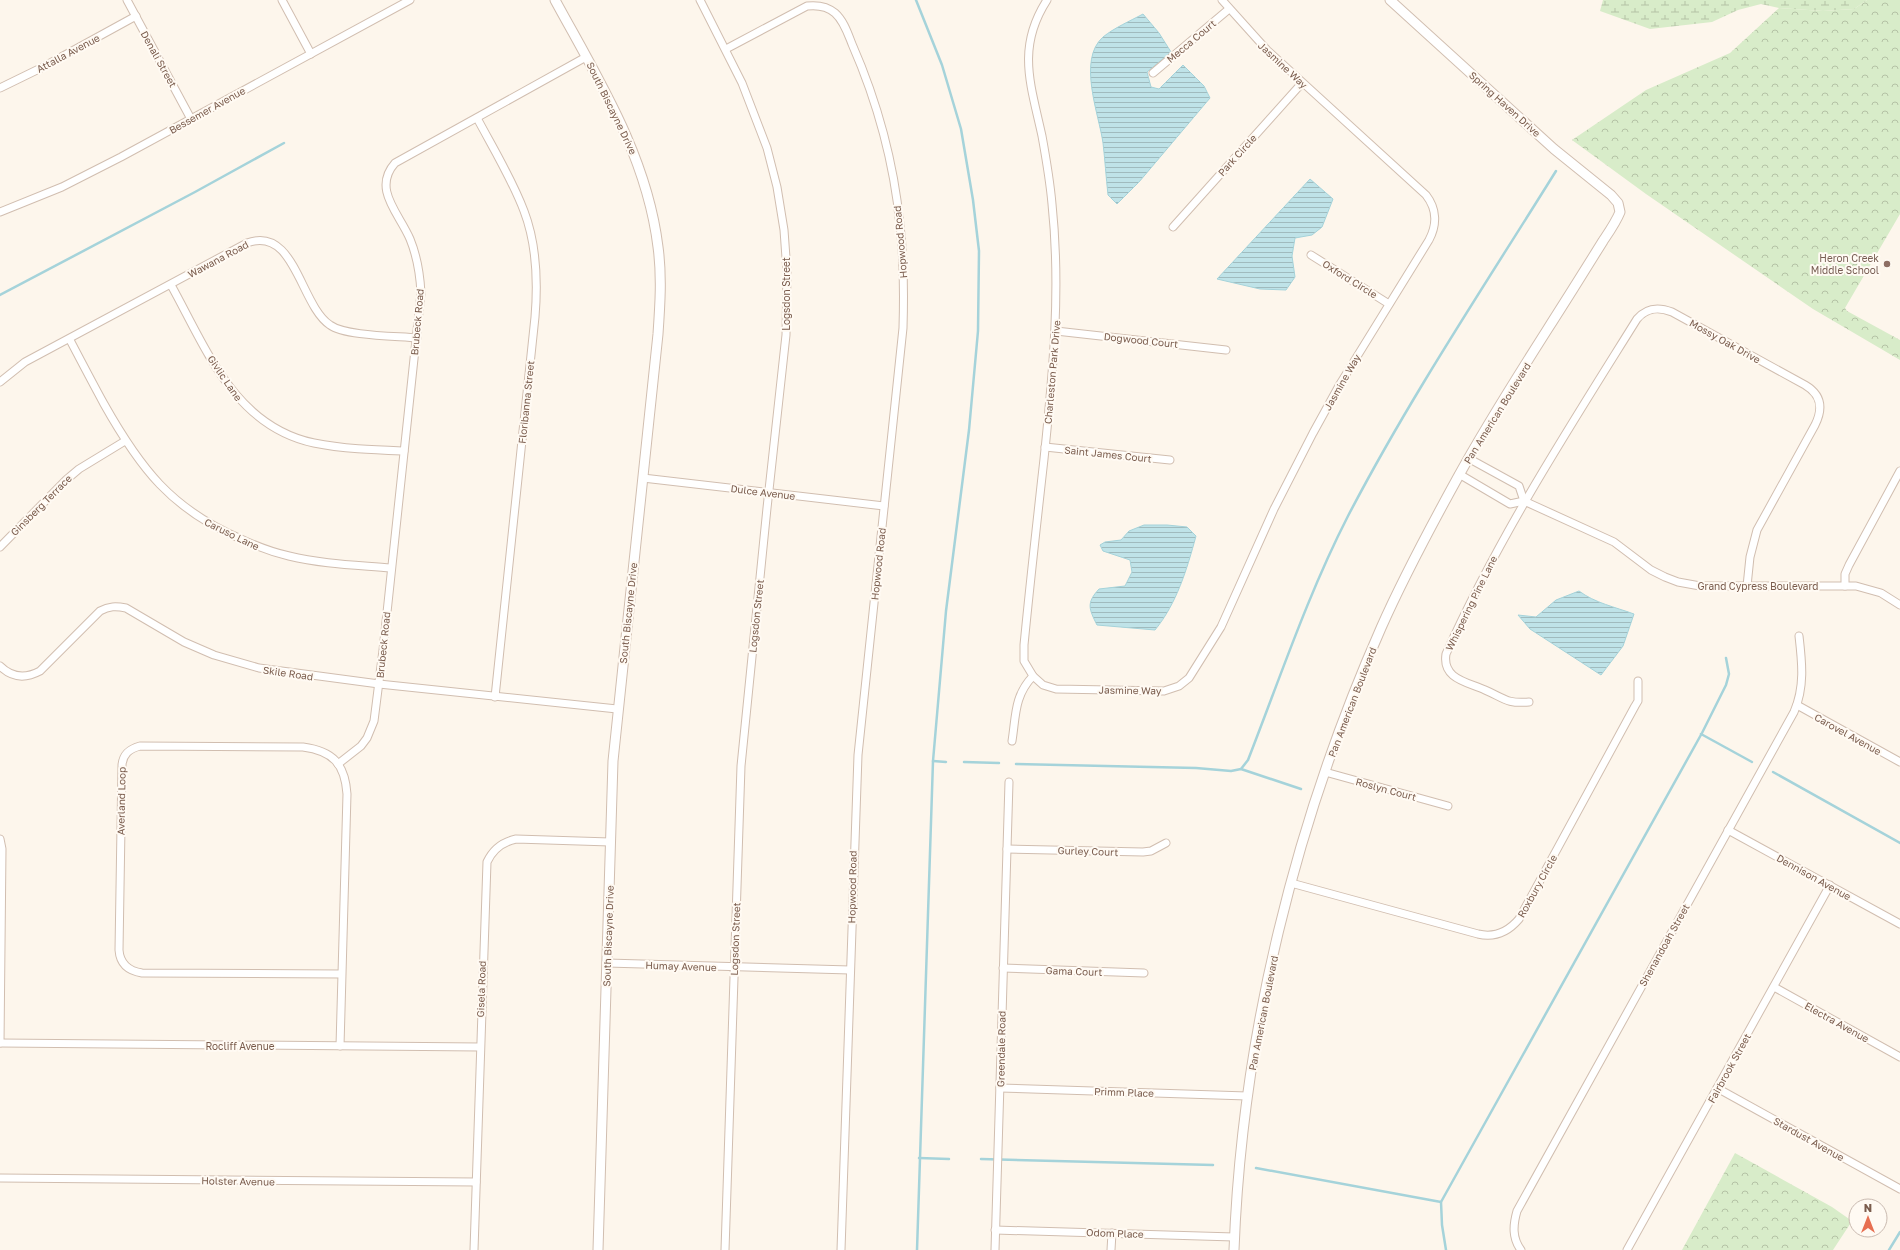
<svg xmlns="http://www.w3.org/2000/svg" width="1900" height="1250" font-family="'Golos Text',sans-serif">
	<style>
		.forest { fill: url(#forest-crowns) }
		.wetland { fill: url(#wetland-marsh) }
		.water { fill: url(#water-rules); stroke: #a5d3da }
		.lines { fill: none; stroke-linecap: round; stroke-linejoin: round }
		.stream { stroke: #a5d3da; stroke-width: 2.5 }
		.minor-casing { stroke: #d1beb0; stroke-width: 9 }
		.tertiary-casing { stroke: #d1beb0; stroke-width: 11 }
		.minor { stroke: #fff; stroke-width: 7 }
		.tertiary { stroke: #fff; stroke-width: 9 }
		.education-dot { fill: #8d6e63; stroke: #fffaf3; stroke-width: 1.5 }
		.labels { text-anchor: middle; stroke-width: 4; stroke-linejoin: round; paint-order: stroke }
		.street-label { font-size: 10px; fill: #7a5c4d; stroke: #fffaf3 }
		.education-label { font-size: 10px; fill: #785e54; stroke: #fffaf3; text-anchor: end }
	</style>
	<defs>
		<pattern id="forest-crowns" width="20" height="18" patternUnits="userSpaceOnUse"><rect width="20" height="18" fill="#d8ecc9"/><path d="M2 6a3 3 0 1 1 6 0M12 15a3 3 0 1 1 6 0" fill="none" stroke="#b4c2a5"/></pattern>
		<pattern id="wetland-marsh" width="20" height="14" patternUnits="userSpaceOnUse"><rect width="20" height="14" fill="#d8ecc9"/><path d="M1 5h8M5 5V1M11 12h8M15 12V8" fill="none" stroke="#b4c2a5"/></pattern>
		<pattern id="water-rules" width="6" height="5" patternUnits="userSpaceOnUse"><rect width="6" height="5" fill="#bfe3e8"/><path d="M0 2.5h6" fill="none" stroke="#a0bbbe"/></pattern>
	</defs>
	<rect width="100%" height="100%" fill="#fdf6ec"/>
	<!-- forest -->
	<g class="forest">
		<polygon points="1867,0 1900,0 1900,214 1845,308 1847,311 1900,340 1900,360 1813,309 1646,194 1572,140 1646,90 1730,53 1779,8 1823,11 1854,9"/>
		<polygon points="1735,1153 1832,1207 1852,1221 1833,1250 1682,1250"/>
	</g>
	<!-- wetland -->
	<polygon class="wetland" points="1603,0 1867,0 1854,9 1823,11 1779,8 1761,4 1738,10 1712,22 1650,29 1600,11"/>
	<!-- water -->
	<g class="water">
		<path d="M1143,14L1159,33L1171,52L1147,72L1151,87L1159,89L1183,65L1204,86L1210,98L1139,182L1117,204L1108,195C1106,177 1105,160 1103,143C1099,114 1077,60 1103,37C1114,28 1130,21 1143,14Z"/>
		<polygon points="1310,179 1333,199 1322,227 1312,235 1295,238 1292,256 1295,277 1286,290 1260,289 1217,279"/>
		<path d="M1144,525H1167L1187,527L1196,536C1187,569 1177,603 1155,630L1097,625C1089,609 1086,603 1099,589L1125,586L1132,572L1130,560L1103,551L1100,545L1105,542L1121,540L1129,531Z"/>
		<path d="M1579,591C1595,603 1615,607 1634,614L1623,646L1601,675L1530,629L1518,615L1536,617L1556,600Z"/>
	</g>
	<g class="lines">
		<!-- stream -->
		<g class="stream">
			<polyline points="916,0 942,65 961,129 973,200 979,251 978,331 969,430 946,611 933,761 917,1250"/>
			<polyline points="0,295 195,192 284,143"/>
			<polyline points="1701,734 1752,762"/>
			<polyline points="933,761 946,762"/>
			<polyline points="964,762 999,763"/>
			<path d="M1016,764L1196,768L1231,771L1241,769L1248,760C1280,678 1308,594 1348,516C1410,397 1485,285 1556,171"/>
			<polyline points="1241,769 1301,789"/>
			<polyline points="1773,772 1900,843"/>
			<polyline points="919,1158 949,1159"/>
			<polyline points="981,1159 1213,1165"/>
			<polyline points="1256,1168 1441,1202"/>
			<polyline points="1446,1250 1442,1225 1441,1202 1702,733 1726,685 1729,674 1726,658"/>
			<polyline points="1889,1250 1900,1232"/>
		</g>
		<!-- minor casing -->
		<g class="minor-casing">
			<g id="minor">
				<polyline points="127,0 191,119"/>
				<polyline points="282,0 311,54"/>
				<polyline points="700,0 742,83 767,148 777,187 784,230 787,272 786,335 767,508 741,766 725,1250"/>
				<path d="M726,49L807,6C816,5 827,6 835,13C844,21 848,34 852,44C877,101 894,164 900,225C904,260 904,294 903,328L858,755L841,1250"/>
				<polyline points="1153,73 1229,9"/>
				<polyline points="0,88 43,67 136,16"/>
				<path d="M477,118C493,148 512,179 524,211C537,245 538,281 535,317L495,697"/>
				<polyline points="0,212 62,187 121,157 410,0"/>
				<polyline points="1173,227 1302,83"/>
				<polyline points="1311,255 1389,304"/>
				<path d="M171,285C206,348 234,426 314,443C343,449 375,450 404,451"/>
				<polyline points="1056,331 1226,350"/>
				<path d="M70,340C81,361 92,382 104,404C140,468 171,509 241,539C256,546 272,552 289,556C322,564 357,565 391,568"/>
				<path d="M0,382L25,362L247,243C295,225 300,305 330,325C345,336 396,336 417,338"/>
				<polyline points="1045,447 1170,460"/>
				<polyline points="1468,458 1519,486 1524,501"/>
				<polyline points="1459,474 1510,504 1524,501 1614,542 1651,570 1665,577 1678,582 1700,586 1856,586 1881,593 1900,605"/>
				<polyline points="643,478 884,506"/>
				<polyline points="0,547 66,480 79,469 125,441"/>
				<polyline points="1845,586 1845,574 1849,565 1900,471"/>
				<path d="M0,666C12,678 25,679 40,671L100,611C109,606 116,606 126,608L184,642L214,655L259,668L379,684L617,709"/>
				<path d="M1033,676L1043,685L1056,689L1164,691L1179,686L1189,678L1221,627L1274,509L1313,433L1340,384L1429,240C1437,225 1437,209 1426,195L1267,50L1222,0"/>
				<path d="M1529,702C1506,704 1504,698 1485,690C1467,682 1442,679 1446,654C1499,536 1569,428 1637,319C1647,307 1659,307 1672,312L1805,385C1822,395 1823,409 1815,425L1757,530L1750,557L1747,586"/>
				<polyline points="1797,705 1900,762"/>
				<path d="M1012,741C1016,716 1014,696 1033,676L1024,661V645C1030,583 1037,521 1044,459C1053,373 1061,290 1052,204C1050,181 1046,158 1042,136C1031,85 1016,48 1047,0"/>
				<path d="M338,764L361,746L367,738L374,721L383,650L421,293C420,274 417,256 410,239C399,213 372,189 395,163L586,57"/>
				<polyline points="1325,772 1448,806"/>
				<polyline points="1728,830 1900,924"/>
				<polyline points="0,839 2,849 0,1043"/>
				<polyline points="1007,849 1143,852 1151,851 1166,843"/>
				<path d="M1291,883L1478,934C1495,938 1508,932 1519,919L1635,706L1638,701V681"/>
				<polyline points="607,963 850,970"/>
				<polyline points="1003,968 1144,973"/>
				<polyline points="1774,987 1900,1057"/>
				<polyline points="0,1043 480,1047"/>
				<path d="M340,1046L347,794C345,764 333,751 303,747L140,746C129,749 123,754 122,765L119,950C120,964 129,971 142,973L342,974"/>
				<polyline points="1000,1088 1247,1096"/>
				<polyline points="1717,1088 1900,1189"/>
				<polyline points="0,1178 476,1182"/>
				<polyline points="995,1230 1234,1237"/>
				<path d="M474,1250L487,862C493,849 502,842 516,839L610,842"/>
				<polyline points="995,1250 1009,782"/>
				<polyline points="1111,1250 1112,1233"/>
				<path d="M1521,1250C1512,1238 1513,1225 1517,1211L1794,712C1805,687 1802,662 1799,636"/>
				<polyline points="1627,1250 1830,885"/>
			</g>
		</g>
		<!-- tertiary casing -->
		<g class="tertiary-casing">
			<g id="tertiary">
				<path d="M555,0C598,79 647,156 658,247C662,276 660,305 658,334L613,761L598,1250"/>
				<path d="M1234,1250C1242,1037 1295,823 1381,628C1404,576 1431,526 1458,477C1493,413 1534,351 1573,289C1583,273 1593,257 1603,241C1609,232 1616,222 1620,212L1618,203L1611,195L1554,149L1390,0"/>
			</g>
		</g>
		<!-- minor -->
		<use href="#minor" class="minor"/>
		<!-- tertiary -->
		<use href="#tertiary" class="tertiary"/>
	</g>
	<!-- markers -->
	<circle class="education-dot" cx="1887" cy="264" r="4"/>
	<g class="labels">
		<!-- street labels -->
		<g class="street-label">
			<text transform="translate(1191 41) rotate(-40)" y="4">Mecca Court</text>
			<text transform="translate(68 53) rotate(-28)" y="4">Attalla Avenue</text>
			<text transform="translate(159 59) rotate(61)" y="4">Denali Street</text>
			<text transform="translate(1283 65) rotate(43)" y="4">Jasmine Way</text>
			<text transform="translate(1505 104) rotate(42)" y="4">Spring Haven Drive</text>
			<text transform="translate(612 108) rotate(64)" y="4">South Biscayne Drive</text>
			<text transform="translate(207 110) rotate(-29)" y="4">Bessemer Avenue</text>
			<text transform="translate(1237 155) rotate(-48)" y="4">Park Circle</text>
			<text transform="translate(900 242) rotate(-95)" y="4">Hopwood Road</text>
			<text transform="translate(218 259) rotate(-28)" y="4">Wawana Road</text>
			<text transform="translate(1350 279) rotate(32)" y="4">Oxford Circle</text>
			<text transform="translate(786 294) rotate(-90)" y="4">Logsdon Street</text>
			<text transform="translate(417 322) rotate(-85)" y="4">Brubeck Road</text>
			<text transform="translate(1141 340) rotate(6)" y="4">Dogwood Court</text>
			<text transform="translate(1725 341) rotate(29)" y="4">Mossy Oak Drive</text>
			<text transform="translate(1052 372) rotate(-85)" y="4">Charleston Park Drive</text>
			<text transform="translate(225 378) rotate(56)" y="4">Givlic Lane</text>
			<text transform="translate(1342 382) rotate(-60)" y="4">Jasmine Way</text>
			<text transform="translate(526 402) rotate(-84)" y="4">Floribanna Street</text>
			<text transform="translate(1497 413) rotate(-58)" y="4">Pan American Boulevard</text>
			<text transform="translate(1108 454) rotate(6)" y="4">Saint James Court</text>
			<text transform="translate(763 492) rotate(7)" y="4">Dulce Avenue</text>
			<text transform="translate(41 505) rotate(-45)" y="4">Ginsberg Terrace</text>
			<text transform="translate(232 534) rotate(26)" y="4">Caruso Lane</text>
			<text transform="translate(878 564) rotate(-84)" y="4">Hopwood Road</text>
			<text x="1758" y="590">Grand Cypress Boulevard</text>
			<text transform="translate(1471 603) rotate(-64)" y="4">Whispering Pine Lane</text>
			<text transform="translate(628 613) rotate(-84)" y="4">South Biscayne Drive</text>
			<text transform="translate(756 616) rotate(-84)" y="4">Logsdon Street</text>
			<text transform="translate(383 645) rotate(-84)" y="4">Brubeck Road</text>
			<text transform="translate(288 673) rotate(8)" y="4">Skile Road</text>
			<text transform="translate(1130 690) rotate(1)" y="4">Jasmine Way</text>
			<text transform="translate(1352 702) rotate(-69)" y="4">Pan American Boulevard</text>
			<text transform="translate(1848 734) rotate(29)" y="4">Carovel Avenue</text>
			<text transform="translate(1386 789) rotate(15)" y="4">Roslyn Court</text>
			<text transform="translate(121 801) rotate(-89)" y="4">Averland Loop</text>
			<text transform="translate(1088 851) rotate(2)" y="4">Gurley Court</text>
			<text transform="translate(1814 877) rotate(29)" y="4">Dennison Avenue</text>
			<text transform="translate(1537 886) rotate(-61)" y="4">Roxbury Circle</text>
			<text transform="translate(852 887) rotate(-89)" y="4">Hopwood Road</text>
			<text transform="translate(608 936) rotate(-88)" y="4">South Biscayne Drive</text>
			<text transform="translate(735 939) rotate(-88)" y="4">Logsdon Street</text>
			<text transform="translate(1664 945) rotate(-61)" y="4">Shenandoah Street</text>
			<text transform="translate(681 966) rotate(2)" y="4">Humay Avenue</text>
			<text transform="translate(1074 971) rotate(2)" y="4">Gama Court</text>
			<text transform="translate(481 989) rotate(-88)" y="4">Gisela Road</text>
			<text transform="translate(1263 1013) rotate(-79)" y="4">Pan American Boulevard</text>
			<text transform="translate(1837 1022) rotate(29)" y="4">Electra Avenue</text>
			<text x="240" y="1050">Rocliff Avenue</text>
			<text transform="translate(1001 1049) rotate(-89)" y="4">Greendale Road</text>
			<text transform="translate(1729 1068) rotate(-61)" y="4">Fairbrook Street</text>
			<text transform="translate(1124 1092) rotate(2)" y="4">Primm Place</text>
			<text transform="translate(1809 1139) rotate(29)" y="4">Stardust Avenue</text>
			<text transform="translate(238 1181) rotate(1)" y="4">Holster Avenue</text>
			<text transform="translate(1115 1233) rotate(2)" y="4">Odom Place</text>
		</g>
		<!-- education labels -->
		<g class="education-label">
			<text x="1879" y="262">Heron Creek<tspan x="1879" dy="12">Middle School</tspan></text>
		</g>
	</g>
	<!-- north arrow -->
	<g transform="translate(1868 1218)"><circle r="19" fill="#fffaf3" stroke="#cabbb1"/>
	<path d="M0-3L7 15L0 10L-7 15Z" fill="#e76f51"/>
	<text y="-6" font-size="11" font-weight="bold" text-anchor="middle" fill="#7a5c4d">N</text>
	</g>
</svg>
